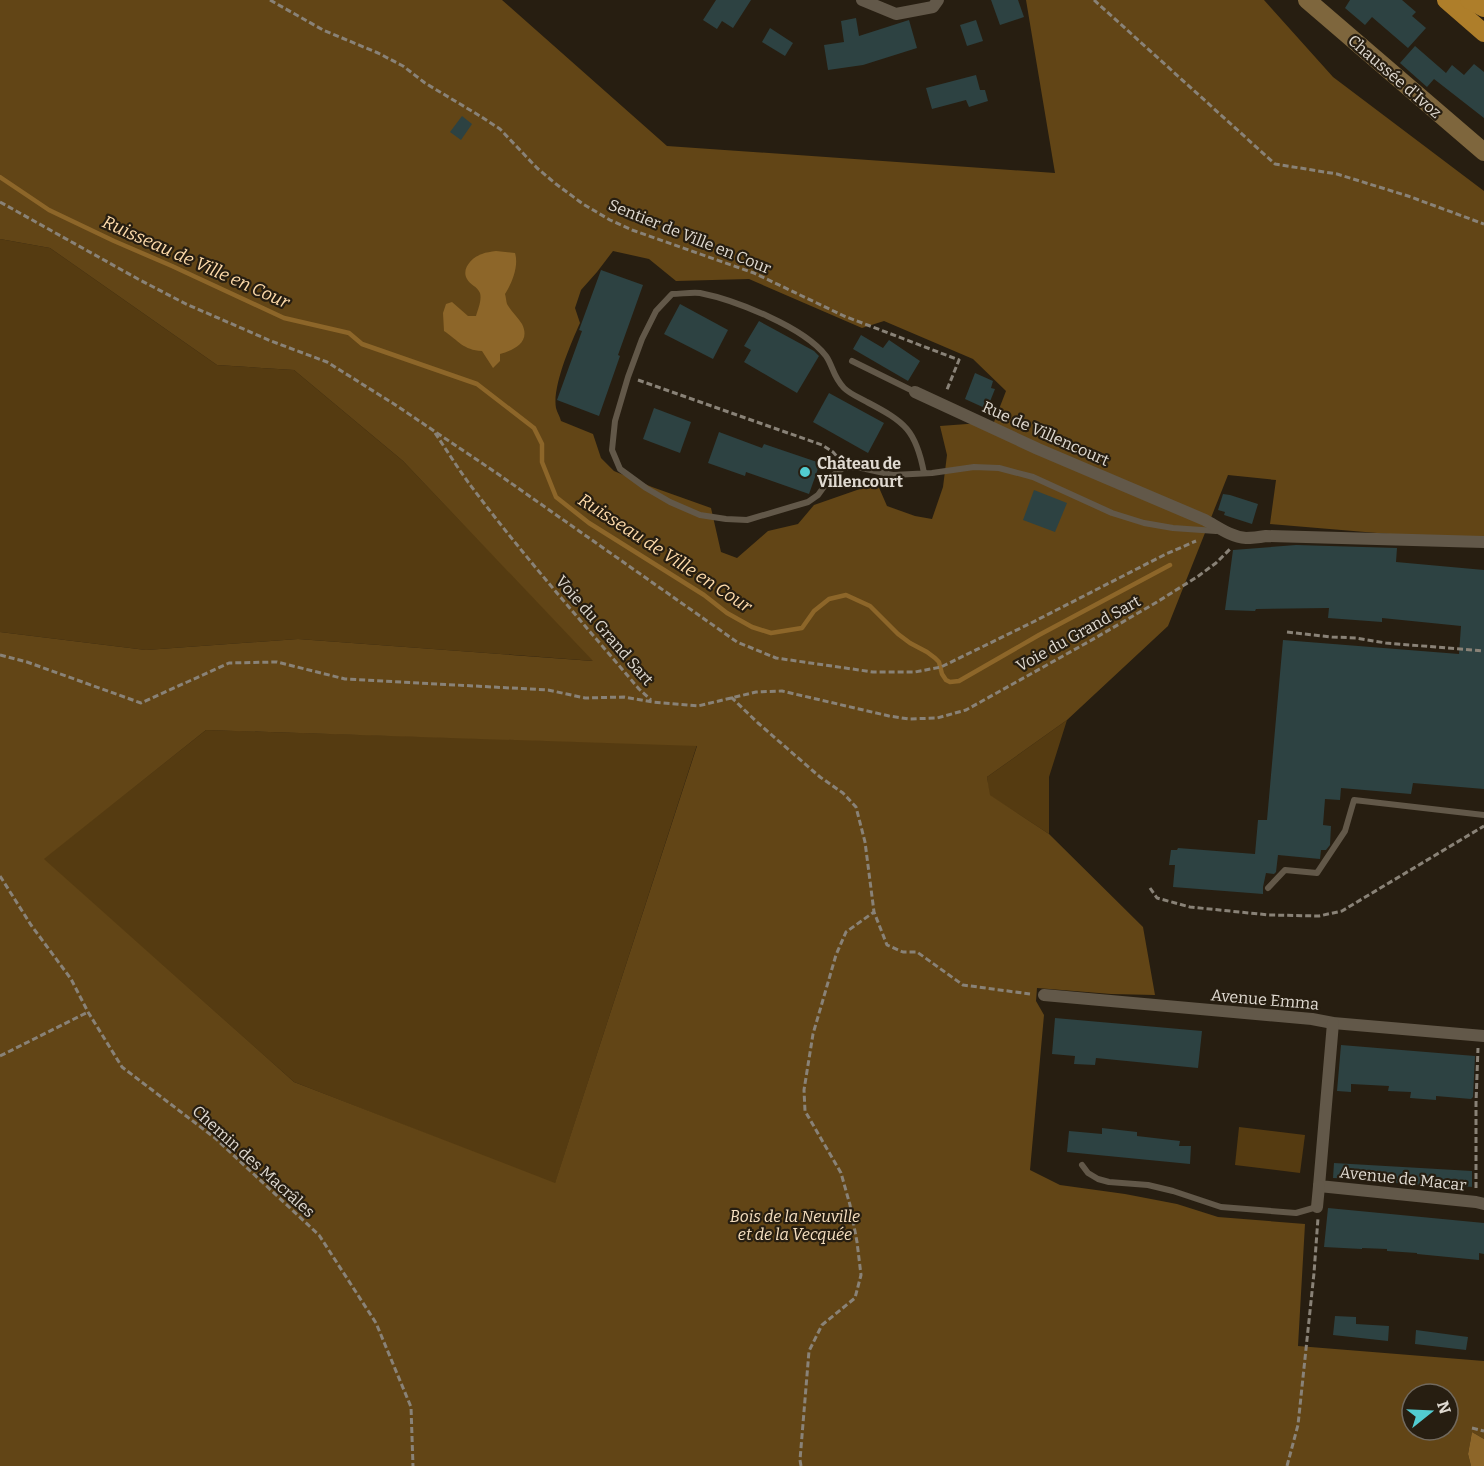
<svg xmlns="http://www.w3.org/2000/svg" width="1484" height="1466" font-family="Bitter,serif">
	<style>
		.green { fill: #553b11 }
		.forest { fill: #624516; fill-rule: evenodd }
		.water { fill: #8d6629 }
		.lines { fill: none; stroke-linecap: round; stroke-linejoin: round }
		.stream { stroke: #8d6629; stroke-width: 4.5 }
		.building { fill: #2d4242 }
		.path { stroke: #898277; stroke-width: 3; stroke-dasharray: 6 3; stroke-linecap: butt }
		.service { stroke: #625849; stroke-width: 6 }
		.minor { stroke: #625849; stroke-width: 12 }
		.secondary { stroke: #7e663d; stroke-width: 18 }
		.trunk { stroke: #ae7e2a; stroke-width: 18 }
		.poi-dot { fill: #52ccd0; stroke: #271e11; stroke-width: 2 }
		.labels { text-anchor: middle; stroke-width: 4.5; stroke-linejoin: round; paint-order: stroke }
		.street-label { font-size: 16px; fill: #e0dad1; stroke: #271e11 }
		.poi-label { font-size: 16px; font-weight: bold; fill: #e0dad1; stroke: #271e11; text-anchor: start }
		.park-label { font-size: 16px; font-style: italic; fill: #f7e0c1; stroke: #271e11 }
		.water-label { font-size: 18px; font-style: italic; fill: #fddaaa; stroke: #271e11 }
	</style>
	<rect width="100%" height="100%" fill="#271e11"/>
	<!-- green -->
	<g class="green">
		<polygon points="0,239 50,248 217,365 294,370 403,461 594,661 298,639 146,650 0,632"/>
		<polygon points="1067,720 1049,777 1049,834 989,795 987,777"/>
		<polygon points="206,730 697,745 555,1184 294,1082 43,859"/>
		<polygon points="1239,1127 1305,1135 1300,1173 1235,1165"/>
	</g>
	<!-- forest -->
	<path class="forest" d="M0,0H502L667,146L1055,173L1026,0H1264L1333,77L1484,191V542L1270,524L1276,480L1228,475L1168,626L1067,720L987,777L990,795L1049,834L1143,927L1155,995L1111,994L1037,988L1036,1001L1044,1015L1030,1170L1060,1185L1125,1194L1177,1204L1218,1217L1305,1224L1298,1346L1484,1361V1439L1472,1432L1468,1454L1471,1466H0V632L146,650L298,639L593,661L403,461L294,370L217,365L50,248L0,239ZM613,251L649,259L676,281L749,279L862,328L884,321L973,359L1006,391L994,422L940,426L947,455L943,487L932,519L915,516L887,506L877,483L814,505L798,524L768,531L737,558L721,552L711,508L652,487L614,471L601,458L593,434L561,421C560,417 557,412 556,408C552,387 571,343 580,323L575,308L581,290L597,272ZM206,730L697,746L555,1183L294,1082L44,859ZM1412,1394H1448V1430H1412Z"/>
	<!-- water -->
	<g class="water">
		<path d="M496,251L515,253C519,266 512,283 505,294C506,297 506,301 507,304C511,311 518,317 522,324C531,342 514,350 500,354V361L493,368L482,351C463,350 459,341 444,331L443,313L446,304L452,302L468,316H476C478,309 482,300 480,293C477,286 470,285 467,279C461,269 472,257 482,254C486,252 491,252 496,251Z"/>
		<polygon points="1472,1432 1484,1439 1484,1466 1471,1466 1468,1454"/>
	</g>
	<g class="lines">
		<!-- stream -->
		<polyline class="stream" points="0,177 49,210 114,241 172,266 284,318 349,333 362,344 477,384 534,428 542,444 542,462 556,497 589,523 704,595 727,613 752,627 771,633 802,628 814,611 829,599 846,595 870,606 898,634 910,643 927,652 935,658 939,662 942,674 946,680 950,682 959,681 1039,635 1170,565"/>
	</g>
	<!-- building -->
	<g class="building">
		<polygon points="716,0 751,0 733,28 722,21 717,29 703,20"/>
		<polygon points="991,0 1018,0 1024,17 1000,25"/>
		<polygon points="1350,0 1402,0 1416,12 1412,16 1426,28 1408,48 1372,17 1365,25 1345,8"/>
		<polygon points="856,18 859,36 909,20 917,48 863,65 828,70 824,45 844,42 841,21"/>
		<polygon points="976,20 983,41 967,46 960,25"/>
		<polygon points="770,28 793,43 785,56 762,42"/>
		<polygon points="1415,46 1446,73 1452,65 1464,75 1474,64 1484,72 1484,118 1434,79 1427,87 1400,63"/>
		<polygon points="976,75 980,90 985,90 988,101 969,107 966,100 932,109 926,88"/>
		<polygon points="462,116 472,124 461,140 450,132"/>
		<polygon points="601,270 643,285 618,355 620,356 599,416 557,400 582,331 579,330"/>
		<polygon points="680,304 728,330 713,359 664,334"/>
		<polygon points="759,321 814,351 819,356 797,393 744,362 751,350 744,346"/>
		<polygon points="861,335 883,348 889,340 920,361 908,381 853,349"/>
		<polygon points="975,373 993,381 991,388 995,389 987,409 965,399"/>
		<polygon points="829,393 884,423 868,453 813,422"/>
		<polygon points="654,408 691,422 680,453 643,439"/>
		<polygon points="719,432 762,448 764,444 820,463 809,494 746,472 745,476 708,463"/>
		<polygon points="1034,490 1067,503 1055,532 1023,520"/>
		<polygon points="1223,494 1230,495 1258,504 1252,524 1224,515 1225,512 1218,510"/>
		<polygon points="1296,545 1397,548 1396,562 1484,570 1484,789 1413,783 1411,794 1341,788 1340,800 1325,799 1323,825 1331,826 1330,845 1326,850 1321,850 1320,859 1278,855 1276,872 1274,874 1266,873 1263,887 1263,894 1173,887 1175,865 1169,865 1171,850 1177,850 1178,848 1255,854 1258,820 1267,820 1283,640 1459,654 1461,626 1382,618 1382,622 1328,618 1329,608 1256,609 1255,611 1225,610 1233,550"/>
		<polygon points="1055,1018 1202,1031 1198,1068 1096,1058 1095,1065 1074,1064 1075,1056 1052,1054"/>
		<polygon points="1341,1045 1475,1056 1473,1097 1471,1099 1436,1096 1436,1100 1410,1098 1411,1092 1388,1091 1389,1086 1351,1084 1351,1092 1337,1091"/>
		<polygon points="1102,1128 1137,1132 1137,1136 1180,1141 1179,1146 1191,1146 1190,1164 1067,1152 1069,1131 1102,1134"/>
		<polygon points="1334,1163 1472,1171 1472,1187 1453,1185 1452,1187 1440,1187 1384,1182 1384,1180 1333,1178"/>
		<polygon points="1328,1208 1484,1223 1484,1254 1479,1253 1479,1260 1417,1254 1417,1253 1387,1251 1387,1249 1362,1248 1362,1249 1324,1247"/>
		<polygon points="1335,1316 1356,1317 1356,1324 1389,1326 1388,1341 1333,1335"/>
		<polygon points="1416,1330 1468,1337 1466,1350 1415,1344"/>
	</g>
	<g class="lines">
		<!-- path -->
		<g class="path">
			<polyline points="270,0 323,30 378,53 403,66 425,83 480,116 500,129 537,168 556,184 583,204 610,220 632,230 754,273 844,316 959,360 946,392"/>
			<polyline points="1094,0 1275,164 1337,174 1408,196 1484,224"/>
			<polyline points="0,202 138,279 186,304 271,341 327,362 394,404 498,474 737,642 776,658 859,670 873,672 915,672 941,667 1033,622 1166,554 1196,541"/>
			<polyline points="638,380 822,445 833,452 840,460"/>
			<path d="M435,433C448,452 460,472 474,490C526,559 583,623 639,689L651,700"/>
			<polyline points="1287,632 1332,637 1356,638 1386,643 1484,651"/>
			<polyline points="0,655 27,662 141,703 229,663 277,662 345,679 548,690 585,698 624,697 653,702 698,706 756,692 782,691 889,716 909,719 937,718 966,710 1090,641 1157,602 1197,577 1216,563 1231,548"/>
			<polyline points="731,697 758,723 820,777 843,793 856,807 865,842 874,912 887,945 903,952 917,952 963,985 1030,994"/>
			<polyline points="0,876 31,925 71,979 88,1012 122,1067 215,1138 319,1235 376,1323 411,1407 413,1466"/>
			<polyline points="1150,888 1157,898 1190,907 1269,915 1319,916 1342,911 1484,826"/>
			<polyline points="0,1056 88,1012"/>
			<polyline points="1476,1188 1476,1103 1478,1048"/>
			<polyline points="1472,1428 1484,1431"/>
			<polyline points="801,1466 800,1460 809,1351 822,1325 855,1298 861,1275 857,1242 850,1205 841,1173 805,1111 804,1090 813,1034 836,955 846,932 874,912"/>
			<polyline points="1287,1466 1298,1425 1314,1273 1318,1218"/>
		</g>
		<!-- service -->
		<g class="service">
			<polyline points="852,361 915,392"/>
			<path d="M924,473C916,430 905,422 867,402C860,398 850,394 844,388C833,377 833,366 826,356C804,327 735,300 700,293C691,292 681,294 672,294L656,311L642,339L628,377L615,421L612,450L620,469L646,488L670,502L700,515L726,519L747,520L808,502L818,495L831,477L843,468L857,467L893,475L932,473L974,467L999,468L1033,477L1112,513L1144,523L1173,528L1216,531"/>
			<polyline points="1268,888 1285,870 1317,873 1345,831 1354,800 1484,815"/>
			<polyline points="1082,1165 1088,1173 1098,1179 1109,1182 1148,1185 1173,1191 1221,1207 1296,1213 1317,1207"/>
		</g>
		<!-- minor -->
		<g class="minor">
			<polyline points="862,0 896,14 933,7 938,0"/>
			<path d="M915,392L1038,449L1205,520C1218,527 1231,537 1246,538C1253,538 1260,537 1266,536L1484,542"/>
			<polyline points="1044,995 1312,1019 1333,1023 1484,1036"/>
			<polyline points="1333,1023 1319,1186 1476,1202 1484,1204"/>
			<polyline points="1317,1207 1319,1186"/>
		</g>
		<!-- secondary -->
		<polyline class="secondary" points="1307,0 1484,152"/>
		<!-- trunk -->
		<g class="trunk">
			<polyline points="1446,0 1484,33"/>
			<polyline points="1469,0 1484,8"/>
		</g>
	</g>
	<!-- markers -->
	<circle class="poi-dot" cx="805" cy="472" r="6"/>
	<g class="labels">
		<!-- street labels -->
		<g class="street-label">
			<text transform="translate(1395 76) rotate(41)" y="6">Chaussée d'Ivoz</text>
			<text transform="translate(690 236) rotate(22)" y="6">Sentier de Ville en Cour</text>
			<text transform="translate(1046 433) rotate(24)" y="6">Rue de Villencourt</text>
			<text transform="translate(605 630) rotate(49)" y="6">Voie du Grand Sart</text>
			<text transform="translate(1078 633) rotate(-29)" y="6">Voie du Grand Sart</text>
			<text transform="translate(1265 999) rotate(5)" y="6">Avenue Emma</text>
			<text transform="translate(254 1161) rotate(42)" y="6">Chemin des Macrâles</text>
			<text transform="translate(1403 1178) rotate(6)" y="6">Avenue de Macar</text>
		</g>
		<!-- poi labels -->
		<g class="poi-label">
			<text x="817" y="469">Château de<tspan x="817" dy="18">Villencourt</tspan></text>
		</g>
		<!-- park labels -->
		<g class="park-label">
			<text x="795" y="1222">Bois de la Neuville<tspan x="795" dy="18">et de la Vecquée</tspan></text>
		</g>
		<!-- water labels -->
		<g class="water-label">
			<text transform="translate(196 262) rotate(24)" y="6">Ruisseau de Ville en Cour</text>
			<text transform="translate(665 553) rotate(33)" y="6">Ruisseau de Ville en Cour</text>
		</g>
	</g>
	<!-- north arrow -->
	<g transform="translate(1430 1412) rotate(72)"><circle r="28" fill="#271e11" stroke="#71695e" stroke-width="1.5"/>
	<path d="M0-4.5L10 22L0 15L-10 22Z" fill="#52ccd0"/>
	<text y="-9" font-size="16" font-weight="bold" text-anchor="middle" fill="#e0dad1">N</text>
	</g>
</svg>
